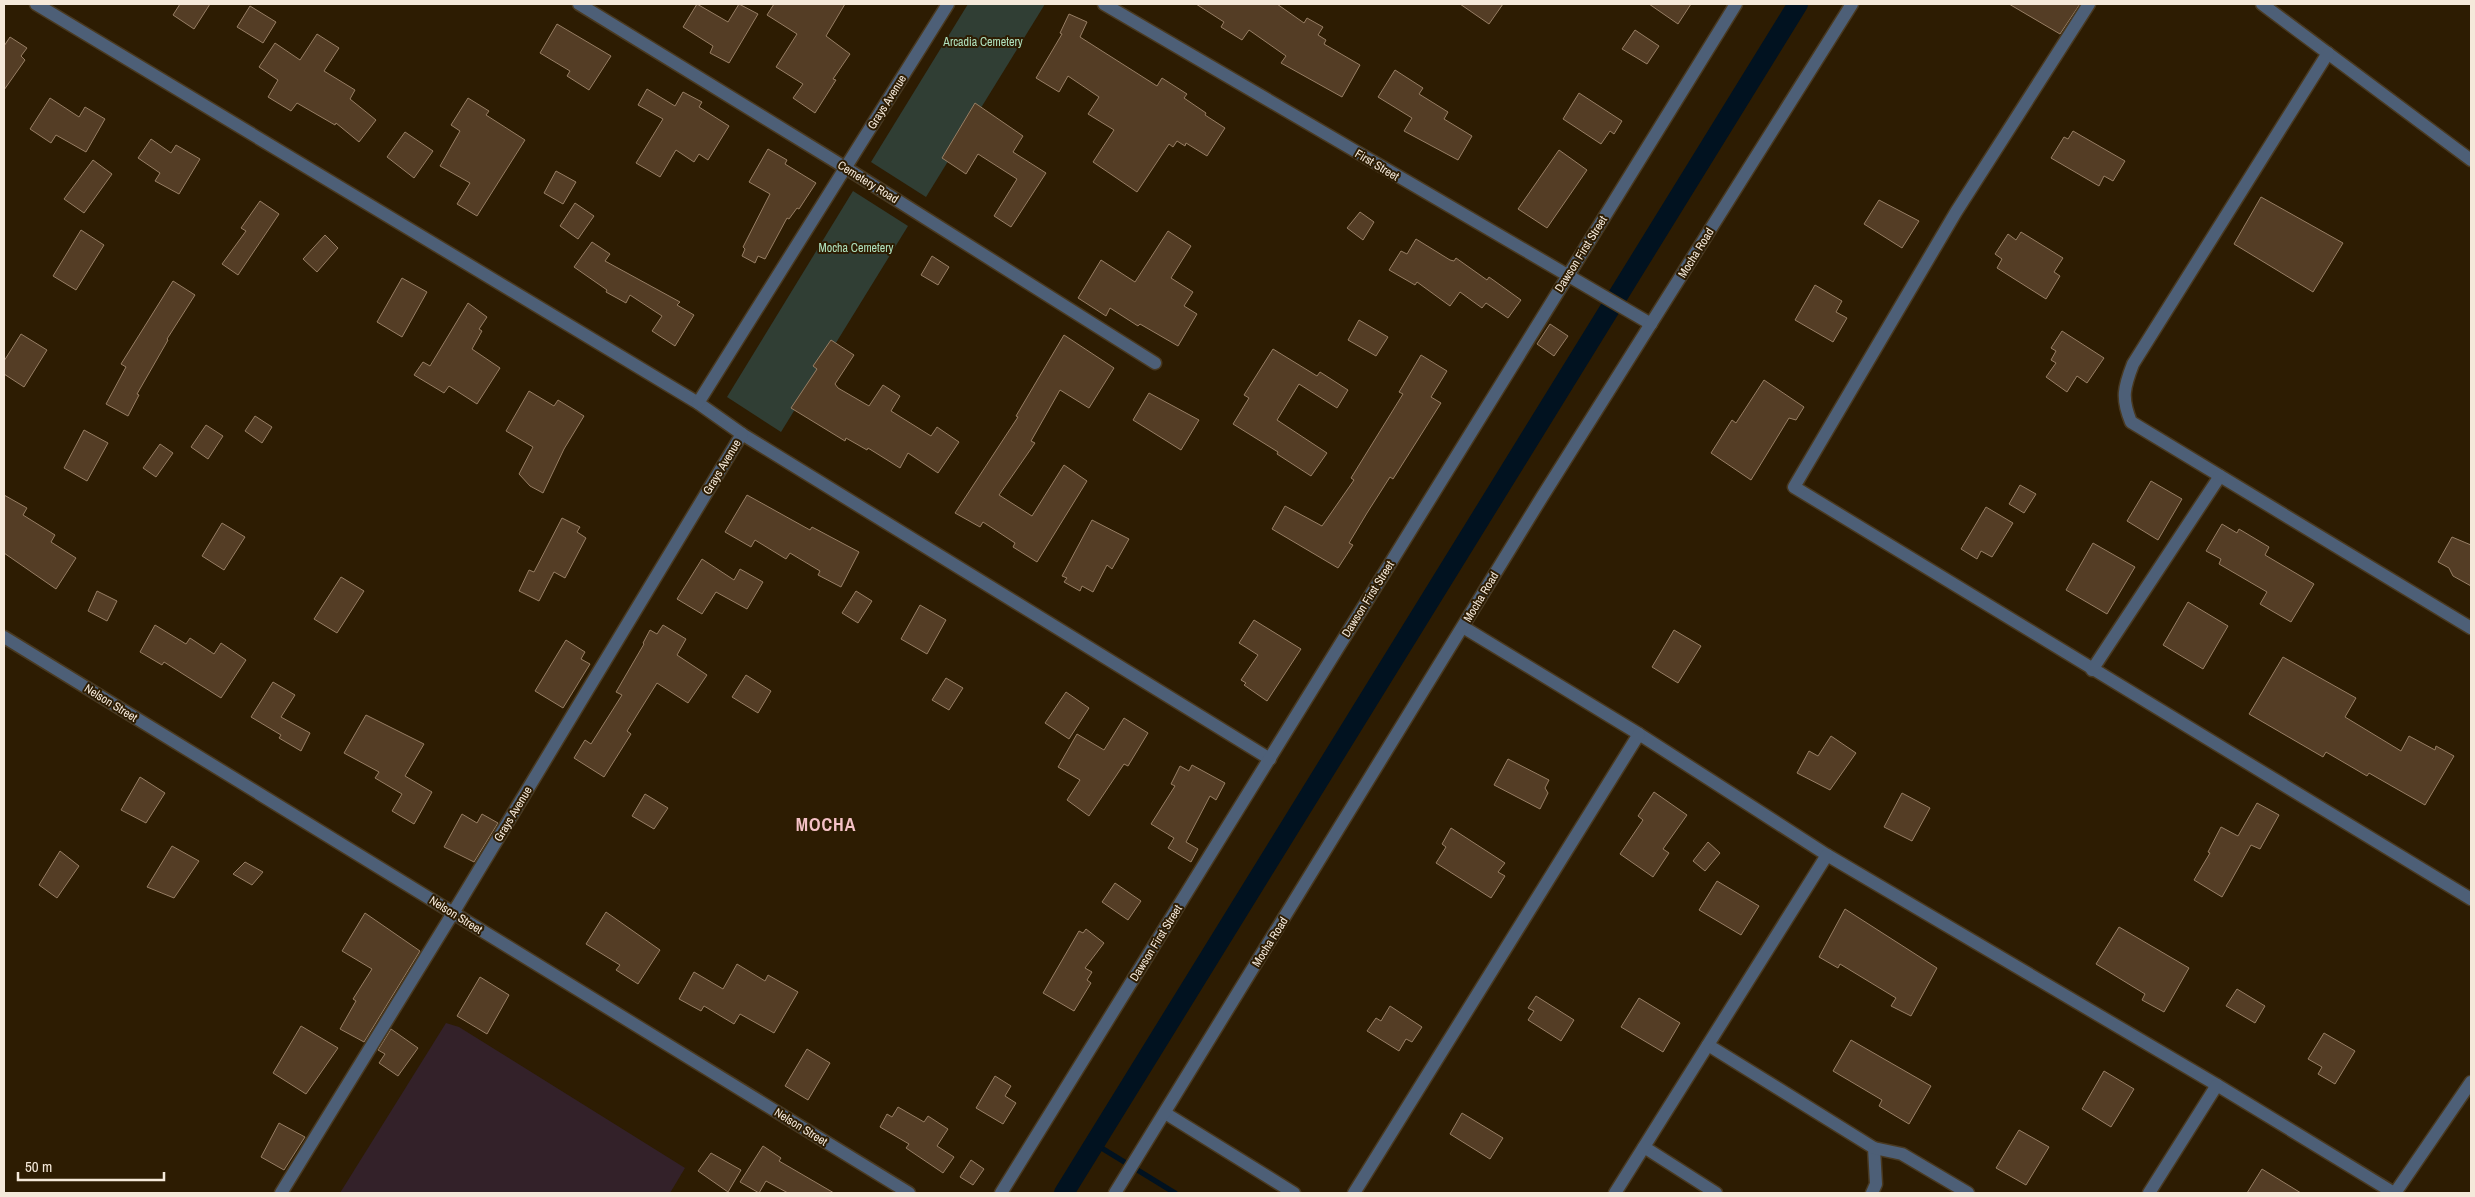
<svg xmlns="http://www.w3.org/2000/svg" width="2475" height="1197" font-family="'Archivo Narrow',sans-serif">
	<style>
		.education { fill: #332129 }
		.green { fill: #303e34 }
		.lines { fill: none; stroke-linecap: round; stroke-linejoin: round }
		.stream { stroke: #011220; stroke-width: 5.5 }
		.canal { stroke: #011220; stroke-width: 20 }
		.building { fill: #543d25; stroke: #977e64 }
		.minor-casing { stroke: #493920; stroke-width: 15 }
		.minor { stroke: #4d5f77; stroke-width: 12 }
		.labels { text-anchor: middle; stroke-width: 4; stroke-linejoin: round; paint-order: stroke }
		.park-label { font-size: 12px; fill: #afe1be; stroke: #2d1c02 }
		.street-label { font-size: 12px; fill: #f5e9da; stroke: #2d1c02 }
		.district-label { font-size: 18px; font-weight: bold; letter-spacing: 1px; fill: #f6c2c7; stroke: #2d1c02 }
	</style>
	<rect width="100%" height="100%" fill="#2d1c02"/>
	<!-- education -->
	<polygon class="education" points="446,1023 459,1027 685,1168 670,1193 340,1193"/>
	<!-- green -->
	<g class="green">
		<polygon points="968,4 1045,4 926,197 871,162"/>
		<polygon points="853,191 908,226 781,432 727,397"/>
	</g>
	<g class="lines">
		<!-- stream -->
		<polyline class="stream" points="1095,1144 1175,1193"/>
		<!-- canal -->
		<polyline class="canal" points="1064,1193 1798,4"/>
	</g>
	<!-- building -->
	<g class="building">
		<polygon points="180,4 210,4 194,29 173,15"/>
		<polygon points="697,4 728,22 739,4 758,14 729,63 710,53 713,46 683,27"/>
		<polygon points="774,4 845,4 826,36 850,54 833,79 836,80 815,113 793,98 803,84 776,67 797,34 767,15"/>
		<polygon points="1196,4 1277,4 1304,23 1307,18 1323,27 1318,35 1326,40 1324,44 1360,65 1342,97 1281,63 1286,56 1249,30 1242,40 1221,27 1224,22"/>
		<polygon points="1460,4 1503,4 1489,24"/>
		<polygon points="1649,4 1691,4 1678,24"/>
		<polygon points="2009,4 2080,4 2060,34"/>
		<polygon points="250,6 276,22 263,43 237,27"/>
		<polygon points="1069,14 1087,22 1080,37 1157,86 1162,78 1187,94 1184,98 1206,113 1205,115 1225,128 1207,156 1186,143 1185,146 1177,141 1173,147 1169,144 1137,192 1093,162 1114,130 1088,114 1099,97 1068,76 1059,92 1036,78 1062,34 1060,33"/>
		<polygon points="557,24 611,56 589,90 567,76 570,71 540,53"/>
		<polygon points="1635,30 1659,46 1647,64 1622,49"/>
		<polygon points="317,34 339,48 324,71 355,90 350,99 376,120 359,142 336,123 335,125 297,103 291,111 268,97 278,80 259,67 275,43 300,60"/>
		<polygon points="10,37 27,48 21,56 25,60 4,90 4,46"/>
		<polygon points="1395,70 1423,88 1419,94 1448,112 1444,119 1472,136 1458,160 1404,131 1412,118 1378,97"/>
		<polygon points="647,89 675,106 683,92 702,102 699,107 729,126 708,160 699,154 694,162 676,150 660,177 636,163 663,119 638,105"/>
		<polygon points="1579,93 1622,121 1614,134 1610,131 1601,144 1563,119"/>
		<polygon points="50,98 79,117 85,107 105,119 86,152 56,135 51,143 30,129"/>
		<polygon points="468,98 489,111 486,115 525,140 477,216 457,204 470,183 440,166 460,131 451,125"/>
		<polygon points="975,103 1023,136 1013,152 1046,173 1011,227 994,216 1017,179 978,154 966,174 942,158"/>
		<polygon points="2073,131 2125,161 2113,181 2104,176 2099,186 2051,158 2064,137 2068,139"/>
		<polygon points="405,132 433,151 414,178 387,157"/>
		<polygon points="151,139 171,153 176,145 200,159 179,194 155,181 160,173 138,158"/>
		<polygon points="768,149 787,160 785,164 816,183 799,209 797,208 789,219 787,218 765,259 758,256 755,263 742,256 745,249 743,247 770,194 749,182"/>
		<polygon points="1559,150 1587,170 1547,228 1518,209"/>
		<polygon points="93,160 112,174 84,213 64,199"/>
		<polygon points="556,171 576,182 563,204 544,193"/>
		<polygon points="2261,197 2343,243 2313,292 2234,244"/>
		<polygon points="1879,200 1919,221 1902,248 1864,224"/>
		<polygon points="260,201 279,214 238,275 222,264 246,231 241,228"/>
		<polygon points="575,203 594,216 578,239 560,226"/>
		<polygon points="1360,212 1374,222 1363,240 1347,228"/>
		<polygon points="81,230 104,245 76,290 53,276"/>
		<polygon points="1168,231 1191,246 1171,278 1193,292 1184,306 1197,314 1178,346 1140,324 1138,326 1110,308 1106,316 1078,298 1101,260 1135,282"/>
		<polygon points="2021,232 2063,258 2054,272 2060,276 2046,299 1997,268 2002,259 1995,254 2008,234 2016,240"/>
		<polygon points="325,235 338,248 317,272 303,259"/>
		<polygon points="1416,239 1450,260 1454,261 1456,258 1487,280 1489,277 1521,300 1508,318 1486,303 1482,308 1460,292 1450,306 1417,282 1415,285 1389,270 1401,251 1407,254"/>
		<polygon points="592,242 610,254 605,261 680,302 677,305 694,315 675,346 652,331 662,316 630,295 626,303 606,292 607,290 574,267"/>
		<polygon points="932,256 949,267 938,285 921,275"/>
		<polygon points="402,278 427,292 402,337 377,322"/>
		<polygon points="173,281 195,295 167,339 168,340 137,394 139,395 128,416 106,404 126,367 121,364"/>
		<polygon points="1815,285 1842,301 1836,312 1847,318 1833,342 1795,320"/>
		<polygon points="468,303 487,317 479,329 482,331 472,349 500,368 477,404 449,386 444,393 414,375 423,362 430,366"/>
		<polygon points="1359,320 1388,337 1376,356 1348,340"/>
		<polygon points="1550,324 1568,336 1554,356 1537,344"/>
		<polygon points="2062,331 2104,358 2087,383 2077,376 2067,392 2046,377 2056,363 2051,360 2056,351 2051,348"/>
		<polygon points="21,334 47,350 24,387 4,374 4,361"/>
		<polygon points="1064,335 1114,368 1089,408 1060,390 1031,441 1035,443 999,495 1032,516 1064,465 1087,481 1037,562 1013,547 1015,543 983,522 980,527 955,513 1018,417 1016,416"/>
		<polygon points="831,340 854,355 835,384 838,388 869,406 883,385 900,396 891,411 931,436 937,427 959,442 938,473 908,453 900,468 868,448 867,450 846,438 845,441 791,408 817,369 813,366"/>
		<polygon points="1273,349 1317,376 1320,372 1348,390 1337,408 1299,384 1277,420 1327,453 1311,476 1277,454 1278,452 1233,424 1249,398 1244,395"/>
		<polygon points="1421,355 1447,371 1431,397 1441,403 1393,479 1390,477 1367,513 1349,543 1353,545 1338,568 1272,529 1285,506 1322,526 1354,480 1351,478 1403,394 1399,392"/>
		<polygon points="1764,380 1804,407 1796,420 1789,418 1751,480 1711,453 1732,420 1736,423"/>
		<polygon points="529,391 554,406 558,400 584,416 564,449 543,493 530,486 519,474 533,447 506,431"/>
		<polygon points="1149,393 1199,420 1181,450 1133,420"/>
		<polygon points="255,416 272,427 262,443 245,431"/>
		<polygon points="206,425 223,436 208,459 191,447"/>
		<polygon points="84,430 108,443 87,481 64,468"/>
		<polygon points="160,444 173,453 156,477 143,468"/>
		<polygon points="2151,481 2182,499 2158,540 2127,521"/>
		<polygon points="2020,485 2036,494 2024,513 2009,504"/>
		<polygon points="4,495 27,508 23,515 55,535 51,542 76,558 56,589 4,553"/>
		<polygon points="747,495 810,530 812,527 859,552 841,587 818,575 820,571 790,553 786,559 755,540 751,547 725,532"/>
		<polygon points="1986,507 2013,523 1992,557 1981,551 1977,559 1961,549"/>
		<polygon points="562,518 580,527 577,532 586,538 565,578 554,572 539,601 519,591 529,570 534,572"/>
		<polygon points="1092,520 1129,539 1112,569 1107,565 1093,592 1082,586 1080,591 1064,582 1067,578 1062,576"/>
		<polygon points="222,523 245,537 224,570 202,556"/>
		<polygon points="2222,524 2237,533 2239,529 2269,547 2265,555 2314,584 2291,622 2260,604 2267,592 2219,564 2221,559 2206,551"/>
		<polygon points="2452,537 2471,545 2471,586 2453,576 2449,568 2438,562"/>
		<polygon points="2093,543 2135,567 2107,614 2066,590"/>
		<polygon points="702,559 734,580 740,569 763,582 747,609 716,592 702,614 677,599"/>
		<polygon points="341,577 364,591 337,633 314,619"/>
		<polygon points="97,591 117,601 107,621 88,611"/>
		<polygon points="856,591 872,601 858,623 842,613"/>
		<polygon points="2188,602 2228,626 2203,669 2163,645"/>
		<polygon points="920,605 946,620 927,654 901,639"/>
		<polygon points="1254,620 1301,649 1267,701 1244,685 1246,683 1241,680 1258,655 1239,643"/>
		<polygon points="155,625 186,644 190,638 214,654 221,643 246,660 221,698 164,662 162,665 140,652"/>
		<polygon points="663,625 686,639 677,655 707,675 688,703 657,683 627,731 631,734 604,777 574,758 585,740 591,744 622,695 616,692 644,644 643,643 650,630 657,634"/>
		<polygon points="1674,630 1701,646 1678,683 1652,667"/>
		<polygon points="566,640 585,652 581,659 590,664 563,708 535,691"/>
		<polygon points="2283,657 2356,698 2345,717 2401,751 2409,736 2435,750 2436,746 2454,756 2425,805 2369,773 2367,776 2326,752 2323,757 2249,714"/>
		<polygon points="746,675 771,691 758,713 732,697"/>
		<polygon points="946,678 963,688 949,710 932,700"/>
		<polygon points="273,682 295,695 281,717 310,733 301,751 279,738 281,735 251,717"/>
		<polygon points="1066,692 1089,708 1069,739 1045,723"/>
		<polygon points="366,715 424,744 405,776 432,792 414,824 392,811 402,794 375,778 379,772 344,753"/>
		<polygon points="1124,718 1148,733 1128,766 1124,764 1089,816 1067,800 1080,780 1058,767 1077,734 1104,750"/>
		<polygon points="1831,736 1856,753 1830,790 1797,773 1809,751 1818,756"/>
		<polygon points="1508,759 1549,780 1545,788 1548,793 1540,809 1494,785"/>
		<polygon points="1192,765 1225,783 1216,800 1210,796 1186,842 1198,849 1191,862 1168,848 1174,838 1151,824 1175,786 1171,784 1180,766 1189,771"/>
		<polygon points="140,777 165,793 146,823 121,810"/>
		<polygon points="1654,792 1687,815 1663,849 1669,853 1653,877 1620,854 1643,820 1638,816"/>
		<polygon points="1902,793 1930,808 1912,841 1884,827"/>
		<polygon points="645,794 668,808 654,829 632,816"/>
		<polygon points="2257,803 2279,815 2260,849 2251,845 2222,897 2194,880 2210,853 2208,852 2221,827 2238,836"/>
		<polygon points="462,814 477,823 482,814 498,823 474,862 444,847"/>
		<polygon points="1451,828 1505,863 1498,872 1505,876 1491,898 1436,863 1446,847 1442,844"/>
		<polygon points="1708,842 1720,853 1705,871 1693,861"/>
		<polygon points="172,846 199,861 174,898 147,887"/>
		<polygon points="60,851 79,866 57,898 39,885"/>
		<polygon points="245,862 263,872 252,885 233,874"/>
		<polygon points="1717,881 1759,906 1741,935 1699,910"/>
		<polygon points="1115,883 1141,901 1128,920 1102,902"/>
		<polygon points="1845,909 1937,968 1911,1016 1891,1006 1896,998 1840,964 1838,968 1819,957"/>
		<polygon points="606,912 660,950 638,984 616,970 620,965 586,944"/>
		<polygon points="365,913 420,951 364,1042 340,1029 356,1001 353,999 372,969 342,951"/>
		<polygon points="2119,927 2189,968 2164,1012 2142,1000 2145,994 2096,964"/>
		<polygon points="1086,929 1104,943 1085,968 1092,972 1087,980 1091,983 1074,1011 1043,993 1079,931 1083,933"/>
		<polygon points="737,964 765,981 768,975 798,992 774,1033 740,1014 734,1024 704,1006 701,1011 679,999 694,972 723,989"/>
		<polygon points="480,977 509,995 487,1034 457,1016"/>
		<polygon points="2237,989 2265,1006 2255,1023 2226,1006"/>
		<polygon points="1536,996 1574,1020 1561,1041 1528,1020 1534,1011 1528,1008"/>
		<polygon points="1639,998 1680,1023 1663,1052 1621,1027"/>
		<polygon points="1390,1006 1422,1027 1412,1042 1406,1039 1399,1051 1367,1031 1376,1018 1381,1021"/>
		<polygon points="301,1026 338,1048 306,1094 273,1073"/>
		<polygon points="391,1029 418,1048 398,1076 379,1063 385,1054 378,1050"/>
		<polygon points="2324,1033 2355,1051 2335,1084 2318,1074 2322,1067 2308,1059"/>
		<polygon points="1851,1040 1931,1086 1909,1124 1879,1106 1882,1100 1833,1071"/>
		<polygon points="807,1049 830,1063 808,1100 785,1086"/>
		<polygon points="2104,1071 2134,1089 2111,1127 2082,1109"/>
		<polygon points="995,1076 1011,1086 1005,1096 1016,1103 1003,1124 976,1108"/>
		<polygon points="898,1107 924,1122 928,1116 948,1129 937,1146 954,1157 943,1173 906,1148 909,1144 880,1127 887,1114 892,1117"/>
		<polygon points="1462,1113 1503,1138 1490,1159 1450,1134"/>
		<polygon points="279,1123 305,1137 284,1170 261,1157"/>
		<polygon points="2019,1130 2049,1147 2026,1185 1996,1168"/>
		<polygon points="763,1146 781,1158 779,1161 834,1193 788,1193 766,1181 759,1193 740,1182"/>
		<polygon points="711,1153 741,1170 728,1192 698,1171"/>
		<polygon points="971,1160 984,1169 973,1185 960,1177"/>
		<polygon points="2262,1169 2301,1193 2247,1193"/>
	</g>
	<g class="lines">
		<!-- minor casing -->
		<g class="minor-casing">
			<g id="minor">
				<polyline points="36,4 698,403 742,434 1270,759"/>
				<polyline points="579,4 846,168 1155,363"/>
				<polyline points="1104,4 1651,324"/>
				<polyline points="2089,4 1956,212 1794,487 2471,899"/>
				<polyline points="2262,4 2471,160"/>
				<path d="M2328,53L2133,364C2124,387 2121,398 2131,422L2471,628"/>
				<polyline points="698,403 948,4"/>
				<polyline points="1463,627 1639,734 1827,855 2217,1085 2394,1193"/>
				<polyline points="4,637 909,1193"/>
				<polyline points="2092,670 2220,476"/>
				<polyline points="1708,1045 1874,1148 1876,1184 1872,1193"/>
				<polyline points="1165,1113 1294,1193"/>
				<polyline points="1644,1147 1716,1193"/>
				<polyline points="1874,1148 1902,1154 1968,1193"/>
				<polyline points="281,1193 453,913 742,434"/>
				<polyline points="1001,1193 1736,4"/>
				<polyline points="1115,1193 1542,497 1852,4"/>
				<polyline points="1354,1193 1639,734"/>
				<polyline points="1615,1193 1827,855"/>
				<polyline points="2149,1193 2217,1085"/>
				<polyline points="2395,1193 2471,1082"/>
			</g>
		</g>
		<!-- minor -->
		<use href="#minor" class="minor"/>
	</g>
	<g class="labels">
		<!-- park labels -->
		<g class="park-label">
			<text x="983" y="46">Arcadia Cemetery</text>
			<text x="856" y="252">Mocha Cemetery</text>
		</g>
		<!-- street labels -->
		<g class="street-label">
			<text transform="translate(887 102) rotate(-58)" y="4">Grays Avenue</text>
			<text transform="translate(1377 165) rotate(31)" y="4">First Street</text>
			<text transform="translate(868 182) rotate(32)" y="4">Cemetery Road</text>
			<text transform="translate(1696 253) rotate(-58)" y="4">Mocha Road</text>
			<text transform="translate(1581 254) rotate(-58)" y="4">Dawson First Street</text>
			<text transform="translate(722 467) rotate(-59)" y="4">Grays Avenue</text>
			<text transform="translate(1481 597) rotate(-59)" y="4">Mocha Road</text>
			<text transform="translate(1368 599) rotate(-58)" y="4">Dawson First Street</text>
			<text transform="translate(111 703) rotate(32)" y="4">Nelson Street</text>
			<text transform="translate(513 814) rotate(-59)" y="4">Grays Avenue</text>
			<text transform="translate(456 915) rotate(32)" y="4">Nelson Street</text>
			<text transform="translate(1270 942) rotate(-58)" y="4">Mocha Road</text>
			<text transform="translate(1156 943) rotate(-58)" y="4">Dawson First Street</text>
			<text transform="translate(801 1127) rotate(32)" y="4">Nelson Street</text>
		</g>
		<!-- district labels -->
		<g class="district-label">
			<text x="826" y="831">MOCHA</text>
		</g>
	</g>
	<!-- border -->
	<rect width="2475" height="1197" fill="none" stroke="#f5e9da" stroke-width="10"/>
	<!-- scale -->
	<path d="M18 1172v8h146v-8" fill="none" stroke="#f5e9da" stroke-width="2.5"/>
	<text x="25" y="1172" font-size="15" fill="#f5e9da" stroke="#2d1c02" stroke-width="4" paint-order="stroke">50 m</text>
</svg>
